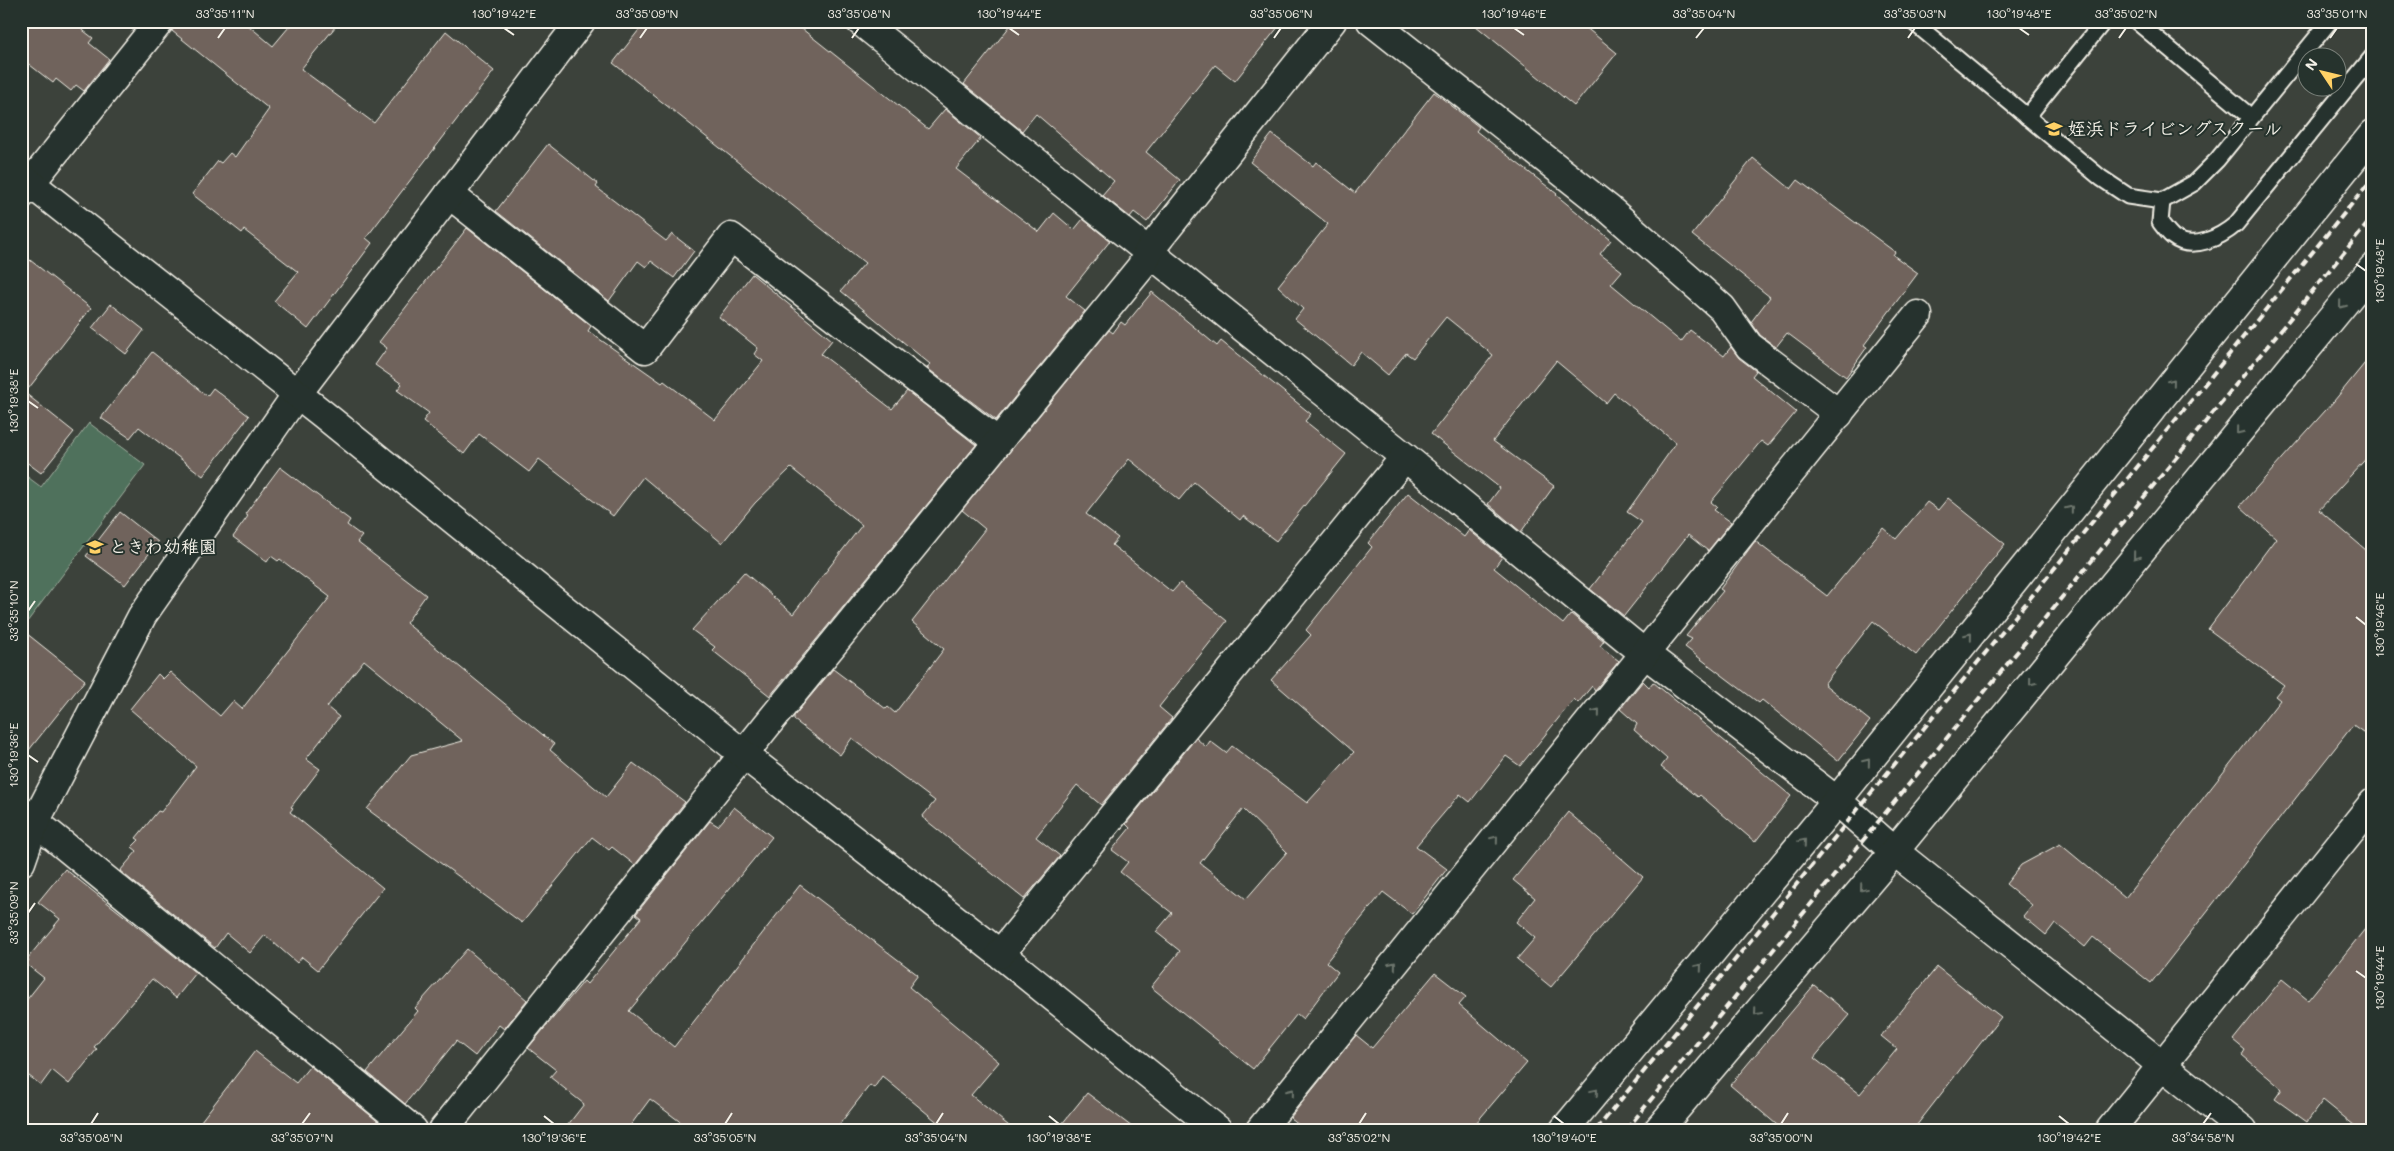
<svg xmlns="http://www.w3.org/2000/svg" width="2394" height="1151" font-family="Mali,'Klee One',sans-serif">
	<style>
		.park { fill: #50715b; stroke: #a2b1a2 }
		.building { fill: #70645c; stroke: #f4f1e8; fill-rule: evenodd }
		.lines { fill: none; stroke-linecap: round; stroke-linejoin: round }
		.service-casing { stroke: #f4f1e8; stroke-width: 19 }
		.minor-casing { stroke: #f4f1e8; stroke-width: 31 }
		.tertiary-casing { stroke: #f4f1e8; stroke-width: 31 }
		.service { stroke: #26332d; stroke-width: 15 }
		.minor { stroke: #26332d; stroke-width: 28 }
		.tertiary { stroke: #26332d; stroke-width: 28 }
		.rail { stroke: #f4f1e8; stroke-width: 4; stroke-dasharray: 8 4; stroke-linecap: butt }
		.oneway { stroke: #6e766e }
		.ticks { fill: none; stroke: #f4f1e8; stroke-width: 2 }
		.labels { text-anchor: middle; stroke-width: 4; stroke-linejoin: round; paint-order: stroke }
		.poi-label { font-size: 18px; font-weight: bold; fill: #f4f1e8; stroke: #26332d; text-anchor: start }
		.neatline { fill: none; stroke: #f4f1e8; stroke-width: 2 }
		.ticks-label { font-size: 12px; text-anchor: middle; fill: #f4f1e8 }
	</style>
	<rect width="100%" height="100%" fill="#3c423b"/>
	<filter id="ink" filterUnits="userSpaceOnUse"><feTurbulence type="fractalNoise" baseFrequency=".02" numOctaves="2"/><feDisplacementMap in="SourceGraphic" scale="10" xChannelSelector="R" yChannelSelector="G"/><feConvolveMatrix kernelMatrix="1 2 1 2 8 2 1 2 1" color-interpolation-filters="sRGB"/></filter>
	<g filter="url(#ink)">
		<!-- park -->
		<polygon class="park" points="89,423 145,465 21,630 21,472 41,487"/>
		<!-- building -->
		<g class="building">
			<polygon points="21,21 71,21 93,38 89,43 109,59 84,91 76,85 71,91 56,79 53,83 21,58"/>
			<polygon points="175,21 243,21 273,46 294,21 340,21 301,69 374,123 446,31 494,71 366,238 372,243 308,329 274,301 298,272 244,230 242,233 192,194 218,161 221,163 230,153 235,157 269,109 172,31"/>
			<polygon points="646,21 792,21 928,129 945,109 981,138 956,169 1039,232 1054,213 1074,230 1083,219 1110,241 1066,296 1085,311 996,420 927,368 930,364 841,291 865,263 613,63"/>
			<polygon points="1014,21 1283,21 1235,81 1215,65 1146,152 1180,180 1147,222 1134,212 1130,217 1102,195 1114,181 1036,114 1022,131 964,84"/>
			<polygon points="1470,21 1578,21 1617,53 1574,106"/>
			<polygon points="1434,92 1479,127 1476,131 1557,194 1556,195 1611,240 1600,254 1622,271 1611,284 1681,342 1690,330 1724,356 1731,347 1739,358 1756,371 1752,376 1796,412 1768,446 1761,441 1711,502 1717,507 1714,510 1731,522 1708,551 1688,535 1624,616 1590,589 1642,522 1627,512 1676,443 1614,393 1606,403 1556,361 1493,441 1554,486 1521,532 1488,504 1500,488 1431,434 1493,355 1446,317 1413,358 1406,353 1388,375 1361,352 1351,365 1295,319 1303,309 1278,286 1328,224 1250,162 1272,134 1313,166 1316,162 1355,193"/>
			<polygon points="548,144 598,184 596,187 666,241 672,234 694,251 674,278 651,261 646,267 638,261 609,301 496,211"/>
			<polygon points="1753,158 1791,189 1798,180 1895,252 1893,255 1918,273 1864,345 1867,347 1846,377 1787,333 1776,347 1760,335 1751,322 1770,297 1692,235"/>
			<polygon points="467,228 591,326 588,331 662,383 664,381 715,420 763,361 754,354 758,348 719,317 752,274 832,340 821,354 892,409 907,391 976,445 770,696 712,650 715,647 692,630 744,572 793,614 862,525 791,468 755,503 722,543 643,477 613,516 539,459 529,472 479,434 464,454 423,421 429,413 397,390 402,384 375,365 387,348 379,342"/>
			<polygon points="21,253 91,308 25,393 74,432 41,473 21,458"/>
			<polygon points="1152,292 1217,346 1221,341 1311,414 1305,421 1346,454 1276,541 1243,516 1240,520 1194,482 1179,500 1129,459 1086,514 1118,538 1112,545 1172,592 1180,583 1227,621 1159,707 1172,718 1101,805 1077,785 1036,837 1060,856 1024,899 922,817 935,801 852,738 840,755 794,720 794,716 833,669 886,709 888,707 895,713 944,649 912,622 985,529 962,510 1109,330 1113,333 1121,322 1125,325"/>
			<polygon points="111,304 144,330 126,354 92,328"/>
			<polygon points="152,352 207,396 213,388 249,416 203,476 139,427 130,438 101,418"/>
			<polygon points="2373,353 2373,451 2319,510 2373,556 2373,739 2353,725 2151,983 2093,937 2085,947 2055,923 2046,935 2023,916 2032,905 2006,884 2021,865 2060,844 2125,898 2280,700 2275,696 2284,685 2208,629 2276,538 2240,506 2334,401"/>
			<polygon points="280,467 350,520 347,525 362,536 357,542 426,595 406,623 554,744 550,750 606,797 633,763 685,802 635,865 612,847 609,850 592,837 522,923 367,809 411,755 463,741 364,660 327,707 339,717 306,759 320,769 291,807 293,808 290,812 383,888 318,970 302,957 297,963 265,935 250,953 226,933 215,948 120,871 137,851 132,847 139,840 136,838 158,811 161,812 196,766 130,709 158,674 163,679 170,672 220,716 233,701 242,709 330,597 280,559 278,561 271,556 267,562 233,537 248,516 245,514"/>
			<path d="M1408,493L1464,537L1469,530L1502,557L1494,568L1563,624L1571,614L1604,641L1600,646L1619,661L1595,690L1592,686L1578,703L1574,699L1520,766L1506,756L1470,802L1460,794L1416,846L1447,869L1412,914L1383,892L1326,962L1338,972L1303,1019L1297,1014L1253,1069L1151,987L1180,951L1156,932L1172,913L1120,872L1128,862L1112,850L1130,828L1126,824L1196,738L1206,747L1210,741L1226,753L1232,746L1307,803L1354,752L1271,680L1311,635L1306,630L1372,547L1368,543ZM1243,809L1287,852L1246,899L1200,863Z"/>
			<polygon points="1948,498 2005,544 1916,655 1873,621 1824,684 1870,721 1838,761 1762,700 1759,703 1685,647 1692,639 1686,636 1723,591 1720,589 1755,541 1827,596 1883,528 1896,539 1927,502 1938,510"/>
			<polygon points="120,512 158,542 125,585 86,556"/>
			<polygon points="21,629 85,680 21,760"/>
			<polygon points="1643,681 1649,687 1653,682 1791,796 1755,842 1700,795 1698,797 1661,767 1667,759 1634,730 1637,724 1620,709"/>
			<polygon points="734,807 772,837 629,1011 674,1047 800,885 918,975 909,987 999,1062 971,1095 1014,1130 947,1130 882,1076 874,1088 870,1085 835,1130 691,1130 650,1099 627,1130 564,1130 584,1104 550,1077 556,1070 528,1048 584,981 587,984 641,918 636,914 710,821 718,826"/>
			<polygon points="1568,812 1643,877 1551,987 1517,959 1535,938 1516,922 1535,898 1513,880"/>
			<polygon points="65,869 196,973 176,998 152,979 94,1047 97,1049 69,1084 52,1070 41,1085 21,1070 21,1007 44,978 26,964 29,960 27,959 60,919 38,902"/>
			<polygon points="2373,919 2373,1130 2360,1130 2323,1100 2307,1122 2275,1099 2282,1089 2242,1055 2245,1050 2233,1040 2282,979 2308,1000"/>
			<polygon points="467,949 527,1000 504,1029 499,1025 475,1056 456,1041 405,1104 367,1072 418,1011 415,1008"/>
			<polygon points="1937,967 2001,1017 1913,1130 1783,1130 1730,1085 1814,985 1850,1015 1814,1058 1860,1094 1897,1049 1881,1036"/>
			<polygon points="1435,973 1466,997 1459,1005 1527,1063 1470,1130 1305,1130 1290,1118 1356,1035 1372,1048"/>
			<polygon points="255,1051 296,1083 310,1066 386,1128 384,1130 194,1130"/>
			<polygon points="1087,1093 1136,1130 1057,1130"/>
		</g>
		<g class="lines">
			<!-- service casing -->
			<g class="service-casing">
				<g id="service">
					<polyline points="1912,21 2101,178 2128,196 2162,201 2194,183 2217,160 2330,21"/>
					<polyline points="2136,21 2251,117"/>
					<polyline points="2027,117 2104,21"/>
					<path d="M2162,201L2160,222C2164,227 2168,233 2173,237C2192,252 2221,237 2236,224L2373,56"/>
				</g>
			</g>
			<!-- minor casing -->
			<g class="minor-casing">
				<g id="minor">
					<polyline points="860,21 1405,457 1644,653 1836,800 1894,851 2243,1130"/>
					<polyline points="1371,21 1610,210 1722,308 1749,346 1839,414"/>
					<polyline points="449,194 645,349 731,237 998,442"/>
					<polyline points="21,195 160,21"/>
					<polyline points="23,812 413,1130"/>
					<polyline points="21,862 35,822 142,616 297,394 581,21"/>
					<polyline points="443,1130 767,725 1141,267 1149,251 1332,21"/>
					<polyline points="1260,1130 1918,315"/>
					<polyline points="1564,1130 1826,814 2373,134"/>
					<polyline points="1658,1130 1883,865 2373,268"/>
				</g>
			</g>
			<!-- tertiary casing -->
			<g class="tertiary-casing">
				<g id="tertiary">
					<polyline points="21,176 324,415 743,754 1000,954 1218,1130"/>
					<polyline points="1000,954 1405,457"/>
					<polyline points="2110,1130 2373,803"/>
				</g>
			</g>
			<!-- service -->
			<use href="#service" class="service"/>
			<!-- minor -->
			<use href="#minor" class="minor"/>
			<!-- tertiary -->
			<use href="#tertiary" class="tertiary"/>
			<!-- rail -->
			<g class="rail">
				<polyline points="1596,1130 2373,178"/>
				<polyline points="1626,1130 2373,217"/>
			</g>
		</g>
		<!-- one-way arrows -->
		<defs><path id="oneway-chevron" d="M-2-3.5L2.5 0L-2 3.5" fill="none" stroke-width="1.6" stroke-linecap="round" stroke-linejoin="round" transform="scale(1.25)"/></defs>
		<g class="oneway">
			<use href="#oneway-chevron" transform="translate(2342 305) rotate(129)"/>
			<use href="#oneway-chevron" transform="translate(2172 382) rotate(-51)"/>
			<use href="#oneway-chevron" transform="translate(2239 431) rotate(129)"/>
			<use href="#oneway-chevron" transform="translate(2070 509) rotate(-51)"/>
			<use href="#oneway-chevron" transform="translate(2136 556) rotate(129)"/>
			<use href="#oneway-chevron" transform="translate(1969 636) rotate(-51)"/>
			<use href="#oneway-chevron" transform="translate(2032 682) rotate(129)"/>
			<use href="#oneway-chevron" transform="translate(1597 712) rotate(-51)"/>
			<use href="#oneway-chevron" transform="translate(1867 762) rotate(-51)"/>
			<use href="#oneway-chevron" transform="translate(1495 839) rotate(-51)"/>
			<use href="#oneway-chevron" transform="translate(1803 842) rotate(-50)"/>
			<use href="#oneway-chevron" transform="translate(1863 888) rotate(130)"/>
			<use href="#oneway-chevron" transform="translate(1393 965) rotate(-51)"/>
			<use href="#oneway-chevron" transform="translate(1699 967) rotate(-50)"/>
			<use href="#oneway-chevron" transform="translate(1757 1012) rotate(130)"/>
			<use href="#oneway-chevron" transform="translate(1291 1092) rotate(-51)"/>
			<use href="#oneway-chevron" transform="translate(1595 1092) rotate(-50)"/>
		</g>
	</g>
	<!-- ticks -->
	<path class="ticks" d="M504,28L514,35M1009,28L1019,35M1514,28L1524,35M2019,28L2029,35M218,38L225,28M640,38L647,28M852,38L859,28M1274,38L1281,28M1696,38L1704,28M1908,38L1915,28M2119,38L2126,28M2330,38L2337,28M2356,264L2366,271M28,401L38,408M28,611L35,601M2356,617L2366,625M28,755L38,762M28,913L35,903M2356,971L2366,978M544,1116L554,1124M1049,1116L1059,1124M1554,1116L1564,1124M2059,1116L2069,1124M91,1124L98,1113M302,1124L310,1113M725,1124L732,1113M936,1124L943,1113M1359,1124L1366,1113M1781,1124L1788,1113M2203,1124L2211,1113"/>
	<!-- icons -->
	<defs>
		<g id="school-bare" transform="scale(1.35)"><path d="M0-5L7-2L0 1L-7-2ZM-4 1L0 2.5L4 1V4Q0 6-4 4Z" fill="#ffd166" stroke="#26332d" stroke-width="2.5" paint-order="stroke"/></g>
	</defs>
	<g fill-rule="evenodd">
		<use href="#school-bare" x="2054" y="129"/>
		<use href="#school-bare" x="95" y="547"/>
	</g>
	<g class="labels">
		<!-- poi labels -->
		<g class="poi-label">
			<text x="2068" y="135">姪浜ドライビングスクール</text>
			<text x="109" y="553">ときわ幼稚園</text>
		</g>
	</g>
	<!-- margin -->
	<rect width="2394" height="1151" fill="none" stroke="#26332d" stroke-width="55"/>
	<!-- north arrow -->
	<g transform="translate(2322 72) rotate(305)"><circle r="24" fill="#26332d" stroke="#787f78"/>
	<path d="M0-4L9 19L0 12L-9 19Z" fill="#ffd166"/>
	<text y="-8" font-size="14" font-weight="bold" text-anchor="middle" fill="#f4f1e8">N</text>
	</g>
	<rect x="28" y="28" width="2338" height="1096" class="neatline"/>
	<g class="ticks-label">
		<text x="225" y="18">33°35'11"N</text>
		<text x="504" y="18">130°19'42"E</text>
		<text x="647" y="18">33°35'09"N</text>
		<text x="859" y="18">33°35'08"N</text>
		<text x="1009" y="18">130°19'44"E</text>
		<text x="1281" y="18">33°35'06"N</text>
		<text x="1514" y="18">130°19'46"E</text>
		<text x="1704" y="18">33°35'04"N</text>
		<text x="1915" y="18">33°35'03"N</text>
		<text x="2019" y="18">130°19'48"E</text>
		<text x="2126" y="18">33°35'02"N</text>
		<text x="2337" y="18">33°35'01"N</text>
		<text transform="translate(2380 271) rotate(-90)" y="4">130°19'48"E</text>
		<text transform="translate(14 401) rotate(-90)" y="4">130°19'38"E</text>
		<text transform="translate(14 611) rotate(-90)" y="4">33°35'10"N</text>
		<text transform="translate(2380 625) rotate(-90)" y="4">130°19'46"E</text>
		<text transform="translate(14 755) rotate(-90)" y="4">130°19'36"E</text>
		<text transform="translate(14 913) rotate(-90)" y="4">33°35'09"N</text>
		<text transform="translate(2380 978) rotate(-90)" y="4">130°19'44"E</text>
		<text x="91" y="1142">33°35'08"N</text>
		<text x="302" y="1142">33°35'07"N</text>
		<text x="554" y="1142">130°19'36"E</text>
		<text x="725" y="1142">33°35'05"N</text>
		<text x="936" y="1142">33°35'04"N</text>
		<text x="1059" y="1142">130°19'38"E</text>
		<text x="1359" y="1142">33°35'02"N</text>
		<text x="1564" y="1142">130°19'40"E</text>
		<text x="1781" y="1142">33°35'00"N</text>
		<text x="2069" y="1142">130°19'42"E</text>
		<text x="2203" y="1142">33°34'58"N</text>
	</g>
</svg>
